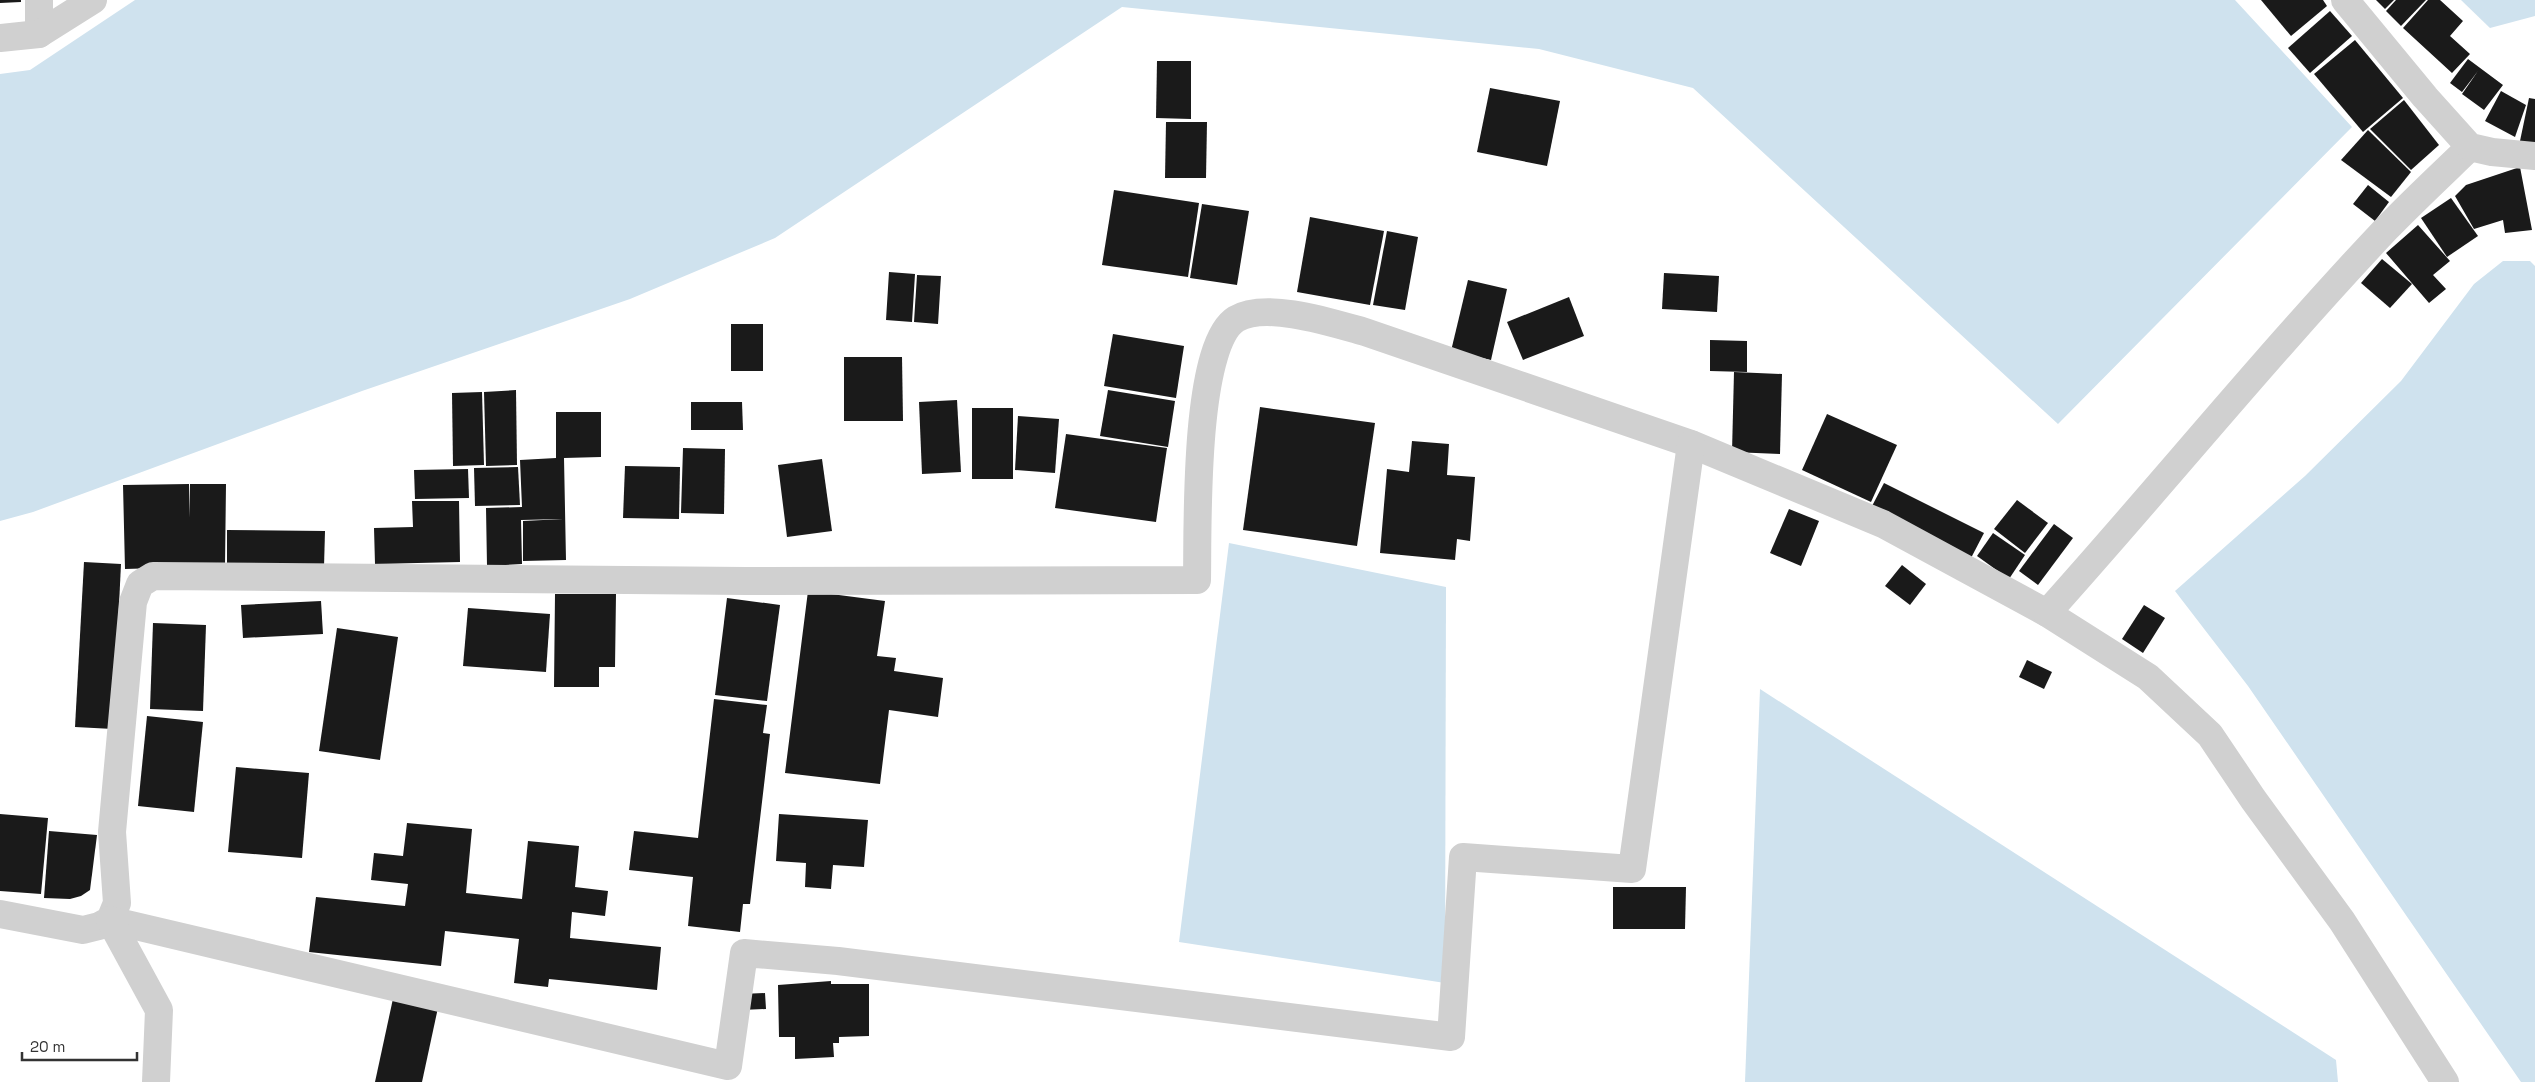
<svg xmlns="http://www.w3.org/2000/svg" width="2535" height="1082" font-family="'Space Grotesk',sans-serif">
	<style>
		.water { fill: #cfe2ee }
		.building { fill: #1a1a1a }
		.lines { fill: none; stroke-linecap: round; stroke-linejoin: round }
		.minor { stroke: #d0d0d0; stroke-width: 28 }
		.tertiary { stroke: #d0d0d0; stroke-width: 28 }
	</style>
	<rect width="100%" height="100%" fill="#fff"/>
	<!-- water -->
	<g class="water">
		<polygon points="135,0 2235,0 2352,127 2058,424 1693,88 1539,49 1122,7 775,238 630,299 362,391 33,512 0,521 0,74 30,70"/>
		<polygon points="2461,0 2535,0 2535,16 2490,28"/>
		<polygon points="2503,261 2530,261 2535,266 2535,1082 2521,1082 2248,686 2175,591 2305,476 2401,381 2474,284"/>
		<polygon points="1229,543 1446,587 1445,983 1179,942"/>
		<polygon points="1760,689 2336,1060 2338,1082 1745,1082"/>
	</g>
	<!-- building -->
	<g class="building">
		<polygon points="0,0 21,0 21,2 0,3"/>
		<polygon points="2261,0 2323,0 2327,6 2291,36"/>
		<polygon points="2376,0 2394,0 2385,9"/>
		<polygon points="2396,0 2426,0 2401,26 2386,11"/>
		<polygon points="2428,0 2440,0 2463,21 2450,36 2470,54 2452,73 2403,28"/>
		<polygon points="2330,11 2352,36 2310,73 2288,48"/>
		<polygon points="2355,40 2403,98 2363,132 2314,74"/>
		<polygon points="2468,59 2503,85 2484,110 2462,94 2478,71 2462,92 2450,83"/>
		<polygon points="1157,61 1191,61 1191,119 1156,118"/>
		<polygon points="1490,88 1560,101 1547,166 1477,152"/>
		<polygon points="2501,91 2526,105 2515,137 2485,121"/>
		<polygon points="2529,98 2535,99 2535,145 2520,141"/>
		<polygon points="2404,100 2439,145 2411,170 2370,129"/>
		<polygon points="1166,122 1207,122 1206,178 1165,178"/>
		<polygon points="2368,130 2411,172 2391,197 2341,160"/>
		<polygon points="2520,167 2532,230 2505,233 2503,220 2474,229 2455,196 2466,185"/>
		<polygon points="2368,185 2389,202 2375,221 2353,204"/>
		<polygon points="1114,190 1199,203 1188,277 1102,265"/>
		<polygon points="2451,198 2478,236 2447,257 2421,218"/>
		<polygon points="1202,204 1249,211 1237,285 1190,278"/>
		<polygon points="1310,217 1384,231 1370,305 1297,292"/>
		<polygon points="2418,225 2450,261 2433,275 2446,289 2429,303 2386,253"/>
		<polygon points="1387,231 1418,237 1405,310 1373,305"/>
		<polygon points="2382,259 2412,284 2390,308 2361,283"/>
		<polygon points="889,272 915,274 912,322 886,320"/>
		<polygon points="1664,273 1719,276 1717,312 1662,309"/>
		<polygon points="917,275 941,276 938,324 914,322"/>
		<polygon points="1468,280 1507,289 1491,360 1451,351"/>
		<polygon points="1569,297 1584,336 1523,360 1507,322"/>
		<rect x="731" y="324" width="32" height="47"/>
		<polygon points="1113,334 1184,346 1176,398 1104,386"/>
		<polygon points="1710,340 1747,341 1747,372 1710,371"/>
		<polygon points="844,357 902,357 903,421 844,421"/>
		<polygon points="1734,372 1782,374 1780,454 1732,452"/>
		<polygon points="516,390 517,465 486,466 484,392"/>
		<polygon points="1108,390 1175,401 1168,447 1100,436"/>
		<polygon points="482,392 484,465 453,466 452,393"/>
		<polygon points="957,400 961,472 922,474 919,402"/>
		<polygon points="691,402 742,402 743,430 691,430"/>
		<polygon points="1260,407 1375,423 1357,546 1243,530"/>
		<rect x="972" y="408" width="41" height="71"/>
		<polygon points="556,412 601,412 601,457 564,458 566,560 523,561 523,521 563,519 521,520 522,564 487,566 486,508 522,507 520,460 556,458"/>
		<polygon points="1827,414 1897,445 1871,502 1802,470"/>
		<polygon points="1018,416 1059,419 1055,473 1015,470"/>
		<polygon points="1066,434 1167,448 1156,522 1055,508"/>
		<polygon points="1412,441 1449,444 1447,475 1475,477 1470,541 1457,539 1455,560 1380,553 1387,469 1409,472"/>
		<polygon points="683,448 725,449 724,514 681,513"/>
		<polygon points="822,459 832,531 787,537 778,465"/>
		<polygon points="625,466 680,467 679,519 623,518"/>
		<polygon points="518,467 520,505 475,506 474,468"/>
		<polygon points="468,469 469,498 415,499 414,470"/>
		<polygon points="1884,483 1984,533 1971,558 1871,508"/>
		<polygon points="189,484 189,518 190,484 226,484 225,566 125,569 123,485"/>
		<polygon points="2017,500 2048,523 2025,553 1994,529"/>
		<polygon points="412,501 459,501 460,562 375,564 374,528 413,527"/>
		<polygon points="1789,509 1819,521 1801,566 1770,553"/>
		<polygon points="2054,524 2073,538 2038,585 2019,571"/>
		<polygon points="227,530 325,531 324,567 227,567"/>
		<polygon points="1993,533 2025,555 2009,579 1977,556"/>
		<polygon points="84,562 121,564 113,729 75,727"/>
		<polygon points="1902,565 1926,584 1910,605 1885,586"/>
		<polygon points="808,591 885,601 877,656 896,658 894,671 943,678 938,717 889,710 880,784 785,773"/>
		<polygon points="555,594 616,594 615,667 599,667 599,687 554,687"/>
		<polygon points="727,598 780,605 767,701 715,695"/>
		<polygon points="321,601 323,634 243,638 241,605"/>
		<polygon points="2144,605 2165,618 2143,653 2122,639"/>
		<polygon points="468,608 550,614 546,672 463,666"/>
		<polygon points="153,623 206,625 203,711 150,709"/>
		<polygon points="337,628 398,637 380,760 319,751"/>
		<polygon points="2027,660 2052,672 2044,689 2019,677"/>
		<polygon points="714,699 767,705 763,733 770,734 750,904 743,904 740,932 688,926 693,877 629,870 634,831 698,838"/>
		<polygon points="147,716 203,722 194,812 138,806"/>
		<polygon points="236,767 309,773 302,858 228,852"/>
		<polygon points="0,814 48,818 41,894 0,891"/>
		<polygon points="779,814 868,820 864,867 833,865 831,889 805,887 806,863 776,861"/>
		<polygon points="407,823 472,829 466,893 522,899 528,841 579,846 575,887 608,891 605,916 572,912 570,938 661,947 657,990 549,979 548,987 514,983 519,939 445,931 441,966 309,952 316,897 405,906 408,884 371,880 374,853 403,856"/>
		<polygon points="49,831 97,835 90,890 81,896 70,899 44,898"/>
		<polygon points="1613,887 1686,887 1685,929 1613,929"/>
		<polygon points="831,981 831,984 869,984 869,1036 839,1037 839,1043 833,1043 834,1057 795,1059 795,1037 779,1037 778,985"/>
		<polygon points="765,993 766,1009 741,1010 741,994"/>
		<polygon points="394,994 439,1003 422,1082 375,1082"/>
	</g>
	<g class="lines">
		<!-- minor -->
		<g class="minor">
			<polyline points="39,34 39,0"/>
			<polyline points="0,38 39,34 93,0"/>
			<path d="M0,914L83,930L99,926L110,920L117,903L112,832L133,602L140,584L153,576L746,581L1197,580C1198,531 1193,346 1236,319C1266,301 1333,323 1365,332L1691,444L1883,524L2047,613"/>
			<polyline points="110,920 728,1066 744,953 838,961 1451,1037 1463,857 1632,869 1691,444"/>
			<polyline points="110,920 159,1010 156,1082"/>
			<path d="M2445,1082L2342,921L2253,799L2210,735L2148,677L2047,613C2161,486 2269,353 2386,229C2413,201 2442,174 2470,147"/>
		</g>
		<!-- tertiary -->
		<polyline class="tertiary" points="2345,0 2425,97 2470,147 2492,152 2535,156"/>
	</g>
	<!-- scale -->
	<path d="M22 1052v8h115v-8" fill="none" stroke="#333333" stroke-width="2.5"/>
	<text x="30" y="1052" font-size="15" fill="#333333" stroke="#ffffff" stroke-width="4" paint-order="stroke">20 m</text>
</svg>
